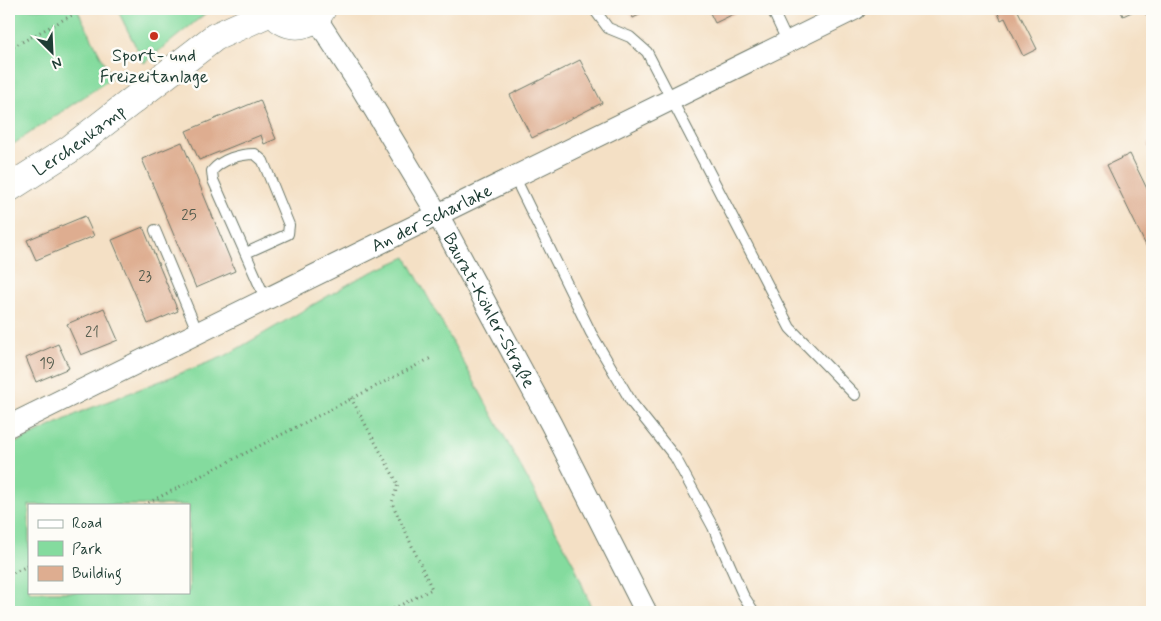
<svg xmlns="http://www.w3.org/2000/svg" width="1161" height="621" font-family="Mynerve,sans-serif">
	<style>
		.green { fill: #84db9e; stroke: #528c69; fill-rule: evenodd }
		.building { fill: #dead90 }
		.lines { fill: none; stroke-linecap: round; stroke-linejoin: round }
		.lane-casing { stroke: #6a7667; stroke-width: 12 }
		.street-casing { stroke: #6a7667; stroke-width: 23 }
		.secondary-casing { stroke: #6a7667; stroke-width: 29 }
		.path { stroke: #6a7667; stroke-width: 3; stroke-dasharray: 1 4; stroke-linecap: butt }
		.lane { stroke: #fff; stroke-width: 10 }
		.street { stroke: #fff; stroke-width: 21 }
		.secondary { stroke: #fff; stroke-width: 28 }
		.poi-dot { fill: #c8321e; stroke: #fdfcf7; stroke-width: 2 }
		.labels { text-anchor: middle; stroke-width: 5; stroke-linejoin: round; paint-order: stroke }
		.number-label { font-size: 15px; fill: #4f594b }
		.poi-label { font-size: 18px; fill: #1f3d34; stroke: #fdfcf7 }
		.street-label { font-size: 18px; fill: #1f3d34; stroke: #fdfcf7 }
	</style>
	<rect width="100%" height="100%" fill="#fdfcf7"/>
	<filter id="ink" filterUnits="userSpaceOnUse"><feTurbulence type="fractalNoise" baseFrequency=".02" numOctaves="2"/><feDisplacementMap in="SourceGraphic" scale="10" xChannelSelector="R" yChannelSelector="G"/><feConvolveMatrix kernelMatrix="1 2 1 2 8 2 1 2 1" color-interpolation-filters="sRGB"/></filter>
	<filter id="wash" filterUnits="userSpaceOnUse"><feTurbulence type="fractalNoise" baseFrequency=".0096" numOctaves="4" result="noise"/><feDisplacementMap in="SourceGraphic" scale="20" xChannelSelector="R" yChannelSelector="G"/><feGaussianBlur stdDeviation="1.12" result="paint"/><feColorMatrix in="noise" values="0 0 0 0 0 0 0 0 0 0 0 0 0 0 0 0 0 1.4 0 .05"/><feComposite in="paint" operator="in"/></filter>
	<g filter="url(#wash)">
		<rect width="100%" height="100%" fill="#f4e0c5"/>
		<!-- green -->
		<g class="green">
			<polygon points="9,9 77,9 112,78 9,147"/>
			<polygon points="117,9 211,9 144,63"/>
			<path d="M406,257L574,564L593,612H9V446L83,411L225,356L359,278ZM29,505H189V592H29Z"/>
		</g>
		<g id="blocks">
			<!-- building -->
			<g class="building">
				<polygon points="628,9 651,9 633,18"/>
				<polygon points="708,9 744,9 715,23"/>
				<polygon points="996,9 1017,9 1037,49 1023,56 1005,18 1001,20"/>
				<polygon points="1120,9 1138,9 1123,16"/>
				<polygon points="1143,9 1152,9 1152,12 1146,15"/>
				<polygon points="580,60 602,103 532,138 510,95"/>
				<polygon points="260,100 276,139 264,144 261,135 199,160 186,131"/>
				<polygon points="182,142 235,271 196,288 142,159"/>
				<polygon points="1152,142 1152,155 1147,144"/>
				<polygon points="1130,154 1152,199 1152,258 1107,165"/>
				<polygon points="85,216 94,236 36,260 27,240"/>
				<polygon points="143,227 178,311 148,324 112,240"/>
				<polygon points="104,308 118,340 81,355 67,324"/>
				<polygon points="58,344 69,368 36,382 26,358"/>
			</g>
		</g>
	</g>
	<g filter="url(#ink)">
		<use href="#blocks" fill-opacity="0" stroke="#6a7667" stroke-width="1"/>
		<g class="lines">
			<!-- lane casing -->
			<g class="lane-casing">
				<g id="lane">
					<polyline points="594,9 608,28 630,37 647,52 790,328 855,395"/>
					<polyline points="772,9 788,43"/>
					<polyline points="515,178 591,333 632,403 675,457 713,527 743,595 754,612"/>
					<polyline points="155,230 198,333"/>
					<path d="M246,253L288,234L289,225L263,161L255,154C240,154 222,159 212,171L213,180L266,300"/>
				</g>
			</g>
			<!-- street casing -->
			<g class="street-casing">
				<g id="street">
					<path id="s1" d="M316,18L361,87L438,215L551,424L646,612"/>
					<path id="s2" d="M9,426L855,9"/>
				</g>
			</g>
			<!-- secondary casing -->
			<g class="secondary-casing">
				<g id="secondary">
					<path d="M272,9C283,31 311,29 322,9"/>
					<path id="s3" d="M9,188L70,149L215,37L273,11"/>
				</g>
			</g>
			<!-- path -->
			<g class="path">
				<polyline points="9,49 74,14 71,9"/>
				<polyline points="351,398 398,484 392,503 432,589 387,612"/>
				<polyline points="144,505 433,357"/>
				<polyline points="9,575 29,565"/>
			</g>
			<!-- lane -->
			<use href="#lane" class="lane"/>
			<!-- street -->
			<use href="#street" class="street"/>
			<!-- secondary -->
			<use href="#secondary" class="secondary"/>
		</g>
	</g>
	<!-- markers -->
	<circle class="poi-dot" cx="154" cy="36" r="5"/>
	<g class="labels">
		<!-- number labels -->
		<g class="number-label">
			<text x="189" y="220">25</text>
			<text x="145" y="281">23</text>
			<text x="92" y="337">21</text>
			<text x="47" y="368">19</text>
		</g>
		<!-- poi labels -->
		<g class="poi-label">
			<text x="154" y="61">Sport- und<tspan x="154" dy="21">Freizeitanlage</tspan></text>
		</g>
		<!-- street labels -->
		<g class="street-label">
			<text dy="6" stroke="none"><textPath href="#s3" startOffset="85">Lerchenkamp</textPath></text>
			<text dy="6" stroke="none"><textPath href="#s2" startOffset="471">An der Scharlake</textPath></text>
			<text dy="6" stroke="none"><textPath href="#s1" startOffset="340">Baurat-Köhler-Straße</textPath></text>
		</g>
	</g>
	<!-- margin -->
	<rect width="1161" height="621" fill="none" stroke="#fdfcf7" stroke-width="30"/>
	<!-- legend -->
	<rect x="28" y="504" width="162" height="90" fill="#fdfcf7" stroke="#a4b0a9"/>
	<rect x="38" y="520" width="25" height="8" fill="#ffffff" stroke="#a4b0a9"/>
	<text x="72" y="528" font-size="15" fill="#1f3d34">Road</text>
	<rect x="38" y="541" width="25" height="15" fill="#84db9e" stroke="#a4b0a9"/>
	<text x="72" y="554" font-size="15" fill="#1f3d34">Park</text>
	<rect x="38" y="566" width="25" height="15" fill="#dead90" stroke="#a4b0a9"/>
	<text x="72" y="578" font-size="15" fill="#1f3d34">Building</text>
	<!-- north arrow -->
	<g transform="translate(52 52) rotate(156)" stroke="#fdfcf7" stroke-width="4" paint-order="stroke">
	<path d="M0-4L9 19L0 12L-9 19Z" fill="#1f3d34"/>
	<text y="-8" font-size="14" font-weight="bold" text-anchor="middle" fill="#1f3d34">N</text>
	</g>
</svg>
